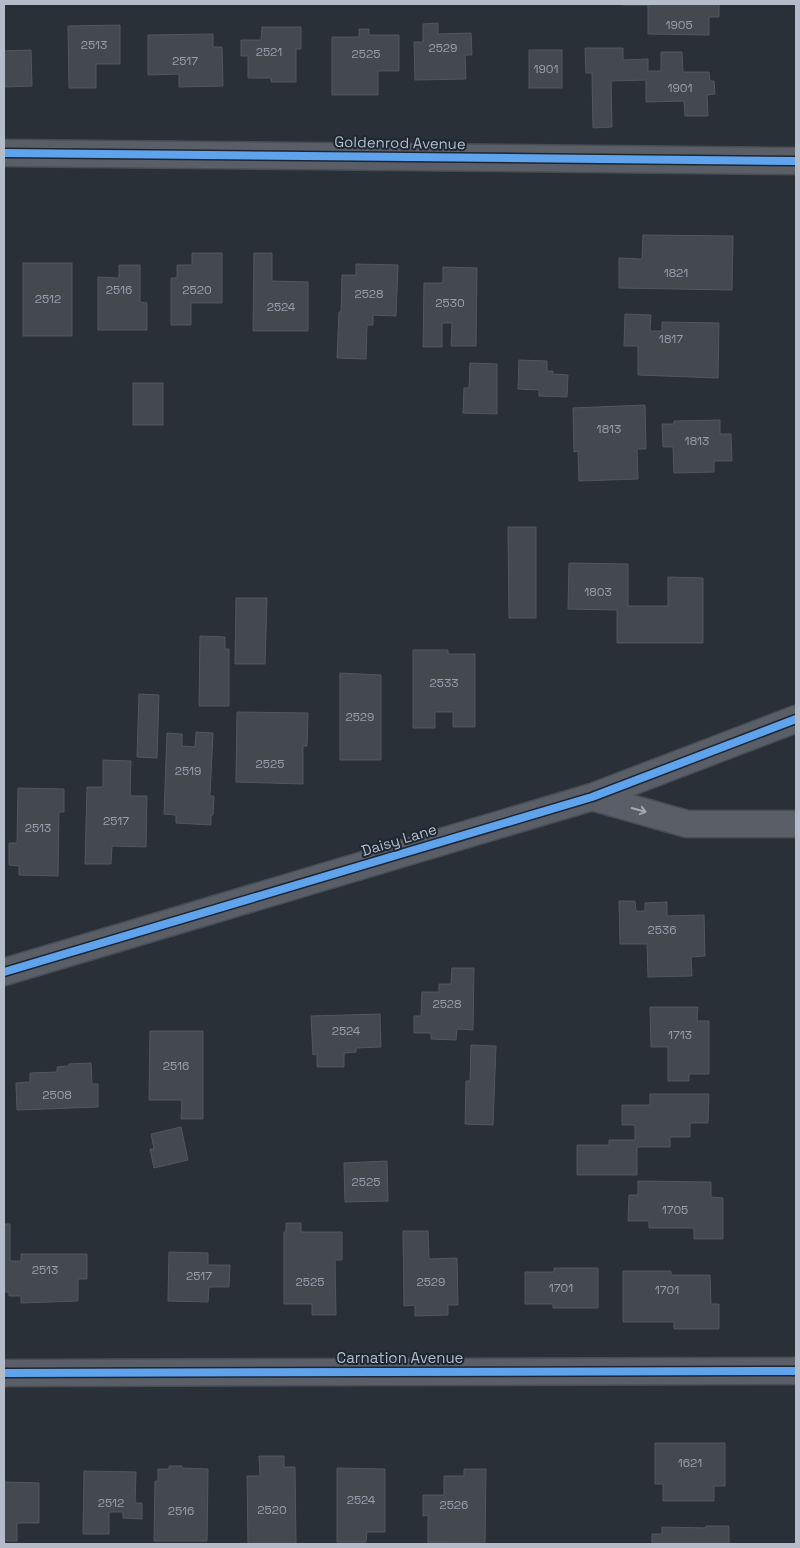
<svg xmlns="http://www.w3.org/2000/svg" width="800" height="1548" font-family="'Space Grotesk',sans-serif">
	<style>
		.building { fill: #444950; stroke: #52575f }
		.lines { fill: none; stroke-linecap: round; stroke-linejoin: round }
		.street-casing { stroke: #484c53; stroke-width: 29 }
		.street { stroke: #5a5e66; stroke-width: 26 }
		.cycleway-casing { stroke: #1d2633; stroke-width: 11 }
		.cycleway { stroke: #60a3ed; stroke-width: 8 }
		.oneway { stroke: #a2a9b5 }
		.labels { text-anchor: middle; stroke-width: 4; stroke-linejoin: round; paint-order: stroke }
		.number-label { font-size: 12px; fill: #989fab }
		.street-label { font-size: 15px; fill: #b4bcc9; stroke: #1d2633 }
	</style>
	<rect width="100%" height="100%" fill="#2a3038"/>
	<!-- building -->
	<g class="building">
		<polygon points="623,4 719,4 719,17 709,17 709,35 648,34 648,5 623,5"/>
		<polygon points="438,23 438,34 471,33 472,55 465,55 466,79 415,80 414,42 423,42 423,24"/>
		<polygon points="120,25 120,64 96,64 96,88 69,88 68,26"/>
		<polygon points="262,27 301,27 301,49 296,49 296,82 271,82 271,78 248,78 248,56 241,56 241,40 261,40"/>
		<polygon points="359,29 369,29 369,35 399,35 399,71 378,71 378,95 332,95 332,37 359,37"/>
		<polygon points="213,34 213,47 222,47 223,86 179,87 179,74 148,75 148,35"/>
		<polygon points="585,48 623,48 623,60 648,59 648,71 661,71 661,52 682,52 683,72 709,72 710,81 714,81 715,94 707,95 708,116 685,116 684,101 646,102 646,80 611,81 612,127 593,128 592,73 586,73"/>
		<polygon points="31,50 32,86 4,87 4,51"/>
		<rect x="529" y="50" width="33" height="38"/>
		<polygon points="643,235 733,236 732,290 619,288 619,258 642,259"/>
		<polygon points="192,253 222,253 222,303 191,303 191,325 171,325 171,278 177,278 177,265 192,265"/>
		<polygon points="254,253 272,253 272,281 308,282 308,331 253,331"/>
		<rect x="23" y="263" width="49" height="73"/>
		<polygon points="356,264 398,265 396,316 373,315 373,325 367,325 366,359 337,358 339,312 341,312 342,275 356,275"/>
		<polygon points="119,265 140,265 140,302 147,303 147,330 98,330 98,277 119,278"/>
		<polygon points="443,267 477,268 476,346 451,346 452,323 442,323 442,347 423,347 424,283 443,283"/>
		<polygon points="625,314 651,315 650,331 662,331 662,322 719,323 718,378 638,375 638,346 624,346"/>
		<polygon points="519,360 547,361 547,371 553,371 553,374 568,375 567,397 539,396 539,390 518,389"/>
		<polygon points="470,363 497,364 497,414 463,413 464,388 469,388"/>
		<rect x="133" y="383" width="30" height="42"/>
		<polygon points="645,405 646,449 637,449 638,479 579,481 578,451 574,452 573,408"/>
		<polygon points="720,420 720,434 731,434 732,461 714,461 714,472 674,473 673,447 663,447 662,424 674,424 674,421"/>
		<polygon points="508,527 536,527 536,618 509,618"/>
		<polygon points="569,563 628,564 628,606 668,606 668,577 703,578 703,643 617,643 617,610 568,609"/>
		<polygon points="236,598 267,598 265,664 235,664"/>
		<polygon points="200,636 225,637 225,649 229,649 229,706 199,706"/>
		<polygon points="413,650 448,650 448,654 475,654 475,727 453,727 453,712 435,712 435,728 413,728"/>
		<polygon points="340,673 381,675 381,760 340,760"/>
		<polygon points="139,694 159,695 157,758 137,757"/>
		<polygon points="237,712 308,713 307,746 303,746 303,784 236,782"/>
		<polygon points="196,732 213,733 210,796 214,796 213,815 211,815 211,825 176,823 176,815 164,814 167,733 182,734 182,746 195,747"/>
		<polygon points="103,760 131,761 130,796 147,796 146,847 112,846 111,864 85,864 87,787 103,787"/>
		<polygon points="18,788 64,789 64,812 59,812 58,876 19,875 19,866 9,865 9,843 17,843"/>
		<polygon points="619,901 635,901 636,911 645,911 645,903 667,902 667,916 704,915 705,956 691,957 692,976 648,977 647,944 620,944"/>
		<polygon points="452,968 474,968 473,1030 457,1029 456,1040 431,1039 431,1033 414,1033 414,1016 421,1016 422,992 439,992 439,984 451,984"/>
		<polygon points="650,1007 698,1007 697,1021 709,1021 709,1074 689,1074 689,1081 668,1081 668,1047 651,1047"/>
		<polygon points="380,1014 381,1047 356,1048 356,1052 344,1053 344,1067 317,1067 317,1054 313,1055 311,1016"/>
		<polygon points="150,1031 203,1031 203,1119 181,1119 182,1100 149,1100"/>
		<polygon points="471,1045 496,1046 493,1125 465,1124 466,1081 470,1081"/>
		<polygon points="91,1063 92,1084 98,1084 98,1107 17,1110 16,1083 30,1082 30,1073 57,1072 57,1067 69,1066 69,1064"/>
		<polygon points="650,1094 709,1094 708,1123 690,1123 690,1137 670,1137 670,1147 637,1147 637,1175 577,1175 577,1145 609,1145 609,1140 635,1140 635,1125 622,1125 622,1105 650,1105"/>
		<polygon points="181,1127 188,1160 154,1168 150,1149 154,1149 151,1134"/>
		<polygon points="387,1161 388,1201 345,1202 344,1163"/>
		<polygon points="638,1181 711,1182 711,1197 723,1198 723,1239 694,1239 694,1228 649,1228 649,1221 628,1221 629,1195 638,1195"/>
		<polygon points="286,1223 301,1223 301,1232 342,1232 342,1260 335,1260 336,1315 312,1315 312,1304 284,1304 284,1232 286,1232"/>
		<polygon points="4,1224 10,1224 10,1261 21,1261 21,1254 87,1254 87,1279 78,1279 78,1301 21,1303 21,1296 9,1296 9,1292 4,1292"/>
		<polygon points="403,1231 428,1231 429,1259 457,1258 458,1305 448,1305 448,1315 415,1316 415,1305 404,1306"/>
		<polygon points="169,1252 208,1253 208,1265 230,1265 229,1287 209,1287 208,1302 168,1301"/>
		<polygon points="554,1268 598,1268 598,1308 553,1308 553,1304 525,1304 525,1272 554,1272"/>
		<polygon points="623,1271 671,1271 671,1275 710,1275 711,1304 719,1304 719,1329 674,1329 674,1322 623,1322"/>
		<polygon points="655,1443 725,1443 725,1486 714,1486 714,1501 663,1501 663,1484 655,1484"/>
		<polygon points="259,1456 284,1456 284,1467 295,1467 296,1544 248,1544 247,1476 260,1476"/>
		<polygon points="169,1466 182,1466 182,1468 208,1469 207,1541 154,1541 155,1481 158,1481 158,1469 169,1469"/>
		<polygon points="337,1468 385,1469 385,1532 367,1532 366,1542 337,1542"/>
		<polygon points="464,1469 486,1469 485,1544 428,1543 428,1515 423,1516 423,1495 444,1495 444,1476 464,1476"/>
		<polygon points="84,1471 136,1472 135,1503 142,1503 142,1519 123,1518 123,1512 109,1512 109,1534 83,1534"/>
		<polygon points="4,1482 39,1483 39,1523 17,1523 17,1541 4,1541"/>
		<polygon points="706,1526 729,1526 729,1544 652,1544 652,1534 662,1534 662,1527 706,1528"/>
	</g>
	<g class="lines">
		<!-- street casing -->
		<g class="street-casing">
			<g id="street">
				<polyline points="4,153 796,161"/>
				<polyline points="592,797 687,824 796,824"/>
				<polyline points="4,972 592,797 796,719"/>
				<polyline points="4,1373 796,1371"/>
			</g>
		</g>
		<!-- street -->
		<use href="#street" class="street"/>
		<!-- cycleway casing -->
		<g class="cycleway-casing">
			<g id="cycleway">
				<polyline points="4,153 796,161"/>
				<polyline points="4,972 592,797 796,719"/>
				<polyline points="4,1373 796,1371"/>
			</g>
		</g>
		<!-- cycleway -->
		<use href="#cycleway" class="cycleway"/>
	</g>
	<!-- one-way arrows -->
	<defs><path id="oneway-shaft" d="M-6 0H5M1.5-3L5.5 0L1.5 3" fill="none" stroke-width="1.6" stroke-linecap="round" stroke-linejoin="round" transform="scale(1.25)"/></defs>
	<use class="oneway" href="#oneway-shaft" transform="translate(639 810) rotate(16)"/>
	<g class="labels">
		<!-- number labels -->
		<g class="number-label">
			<text x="679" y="29">1905</text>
			<text x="94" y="49">2513</text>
			<text x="443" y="52">2529</text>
			<text x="269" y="56">2521</text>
			<text x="366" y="58">2525</text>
			<text x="185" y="65">2517</text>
			<text x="546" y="73">1901</text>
			<text x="680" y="92">1901</text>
			<text x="676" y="277">1821</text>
			<text x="119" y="294">2516</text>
			<text x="197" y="294">2520</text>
			<text x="369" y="298">2528</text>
			<text x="48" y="303">2512</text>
			<text x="450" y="307">2530</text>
			<text x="281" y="311">2524</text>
			<text x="671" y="343">1817</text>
			<text x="609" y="433">1813</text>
			<text x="697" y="445">1813</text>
			<text x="598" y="596">1803</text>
			<text x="444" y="687">2533</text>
			<text x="360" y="721">2529</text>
			<text x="270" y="768">2525</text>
			<text x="188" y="775">2519</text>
			<text x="116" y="825">2517</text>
			<text x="38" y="832">2513</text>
			<text x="662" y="934">2536</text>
			<text x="447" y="1008">2528</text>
			<text x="346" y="1035">2524</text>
			<text x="680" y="1039">1713</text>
			<text x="176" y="1070">2516</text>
			<text x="57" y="1099">2508</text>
			<text x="366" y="1186">2525</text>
			<text x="675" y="1214">1705</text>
			<text x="45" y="1274">2513</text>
			<text x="199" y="1280">2517</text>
			<text x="310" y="1286">2525</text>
			<text x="431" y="1286">2529</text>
			<text x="561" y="1292">1701</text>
			<text x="667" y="1294">1701</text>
			<text x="690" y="1467">1621</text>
			<text x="361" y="1504">2524</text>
			<text x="111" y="1507">2512</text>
			<text x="454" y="1509">2526</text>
			<text x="272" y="1514">2520</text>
			<text x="181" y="1515">2516</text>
		</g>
		<!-- street labels -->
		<g class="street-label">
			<text transform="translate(400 143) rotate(1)" y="5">Goldenrod Avenue</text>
			<text transform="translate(399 840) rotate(-17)" y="5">Daisy Lane</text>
			<text x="400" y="1363">Carnation Avenue</text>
		</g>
	</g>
	<!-- border -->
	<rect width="800" height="1548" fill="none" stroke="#b4bcc9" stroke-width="10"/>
</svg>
